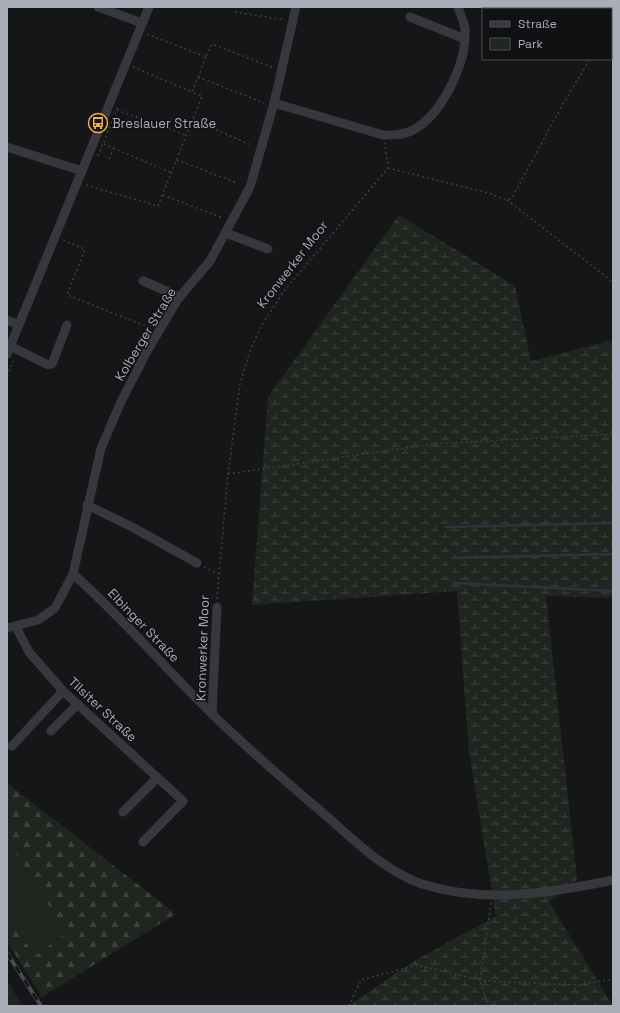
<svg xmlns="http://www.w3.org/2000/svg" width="620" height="1013" font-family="'Space Grotesk',sans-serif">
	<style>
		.green { fill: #1e261f }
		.forest { fill: url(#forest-firs) }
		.wetland { fill: url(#wetland-marsh) }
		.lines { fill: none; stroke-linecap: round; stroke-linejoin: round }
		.stream { stroke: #2c353c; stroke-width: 2.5 }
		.path { stroke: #3d3f44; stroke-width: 1.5; stroke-dasharray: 2 3; stroke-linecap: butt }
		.minor { stroke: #37383d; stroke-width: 9 }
		.rail-casing { stroke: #4a4c52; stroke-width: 4 }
		.rail { stroke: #111113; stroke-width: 2.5; stroke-dasharray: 8; stroke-linecap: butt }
		.labels { text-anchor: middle; stroke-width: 3; stroke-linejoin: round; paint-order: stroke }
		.poi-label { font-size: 13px; fill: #a8adb8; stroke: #111113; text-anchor: start }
		.street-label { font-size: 13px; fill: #a8adb8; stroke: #111113 }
	</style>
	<defs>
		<pattern id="forest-firs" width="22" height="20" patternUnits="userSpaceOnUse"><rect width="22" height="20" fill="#1e261f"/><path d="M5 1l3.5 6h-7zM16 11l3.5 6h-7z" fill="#3c433d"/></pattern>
		<pattern id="wetland-marsh" width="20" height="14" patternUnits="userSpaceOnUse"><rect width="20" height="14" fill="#1e261f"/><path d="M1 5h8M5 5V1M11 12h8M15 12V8" fill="none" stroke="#3c433d"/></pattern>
	</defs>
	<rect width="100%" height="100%" fill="#161618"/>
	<!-- green -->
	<g class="green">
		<polygon points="7,838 66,933 35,956 7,915"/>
		<polygon points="7,981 23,1006 7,1006"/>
	</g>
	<!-- forest -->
	<polygon class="forest" points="7,783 176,914 42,997 7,942 7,915 35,956 66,933 7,838"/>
	<!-- wetland -->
	<polygon class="wetland" points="399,215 515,286 531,361 613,340 613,598 546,596 577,880 549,902 613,1006 348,1006 416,960 496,916 469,752 457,591 252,605 268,397"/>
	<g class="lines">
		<!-- stream -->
		<g class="stream">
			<polyline points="446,527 613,523"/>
			<polyline points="453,558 613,554"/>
			<polyline points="454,583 613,591"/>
		</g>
		<!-- path -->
		<g class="path">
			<polyline points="210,7 216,8"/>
			<polyline points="235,12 285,20"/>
			<polyline points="611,23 613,20"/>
			<polyline points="147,34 206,57 212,44 274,68"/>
			<polyline points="133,67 192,92"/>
			<polyline points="198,77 264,103"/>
			<polyline points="117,110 186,135"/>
			<polyline points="193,120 249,144"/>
			<polyline points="104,144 172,173"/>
			<polyline points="98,156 118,107"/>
			<polyline points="109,159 115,145"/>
			<polyline points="177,160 237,183"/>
			<polyline points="388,168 488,193 506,200 512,198 559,111 590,59"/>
			<polyline points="86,185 158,206 202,96 192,92 206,57"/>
			<polyline points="163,195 223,218"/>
			<polyline points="507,200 613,282"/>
			<polyline points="63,240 85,249 67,295 151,328"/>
			<polyline points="7,376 13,361"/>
			<polyline points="228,474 432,444 613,434"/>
			<polyline points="204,567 218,574"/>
			<polyline points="217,599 228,474 240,384 251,348 262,325 284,291 388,168 385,143"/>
			<polyline points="491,903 480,980 486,1000 495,1006"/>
			<polyline points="349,1006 361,980 417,965 480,980 505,982 577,985 613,979"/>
		</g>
		<!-- minor -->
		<g class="minor">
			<polyline points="98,7 142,23"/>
			<polyline points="410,17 465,39"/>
			<path d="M274,103L383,135C393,135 404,135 413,130C442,115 467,62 465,30C465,23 460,14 458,7"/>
			<polyline points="7,147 82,171"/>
			<polyline points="226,233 268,249"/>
			<polyline points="143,281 180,297"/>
			<polyline points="7,320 19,325"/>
			<polyline points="10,346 48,365 52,364 67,325"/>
			<polyline points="7,354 149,7"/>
			<polyline points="87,505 132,527 197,563"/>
			<path d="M73,574C122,617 164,667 211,713C247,748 285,781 323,813C353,839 384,871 422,884C484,904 551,893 613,880"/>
			<polyline points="16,627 29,652 63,691 183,801 143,842"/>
			<polyline points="7,628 38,620 55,608 73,574 101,448 121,402 146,353 178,299 210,261 250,187 274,103 296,7"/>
			<polyline points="212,714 217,607"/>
			<polyline points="51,731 78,704"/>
			<polyline points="12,746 63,691"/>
			<polyline points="123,812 157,778"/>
		</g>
		<!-- rail casing -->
		<g class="rail-casing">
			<polyline id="rail" points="7,953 41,1006"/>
		</g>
		<!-- rail -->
		<use href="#rail" class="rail"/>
	</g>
	<!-- icons -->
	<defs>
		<g id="bus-ring" transform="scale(1)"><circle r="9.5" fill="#111113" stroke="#f2b134" stroke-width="1.5"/><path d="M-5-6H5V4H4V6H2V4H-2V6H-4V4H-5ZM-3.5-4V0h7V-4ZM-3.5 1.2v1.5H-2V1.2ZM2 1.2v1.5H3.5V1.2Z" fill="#f2b134"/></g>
	</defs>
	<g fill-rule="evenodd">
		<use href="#bus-ring" x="98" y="123"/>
	</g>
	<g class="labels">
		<!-- poi labels -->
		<g class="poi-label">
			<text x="112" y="128">Breslauer Straße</text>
		</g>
		<!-- street labels -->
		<g class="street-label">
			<text transform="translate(292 264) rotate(-52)" y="5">Kronwerker Moor</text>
			<text transform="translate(145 334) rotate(-59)" y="5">Kolberger Straße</text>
			<text transform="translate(144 625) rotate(46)" y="5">Elbinger Straße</text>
			<text transform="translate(202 648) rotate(-88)" y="5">Kronwerker Moor</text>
			<text transform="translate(103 709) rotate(43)" y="5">Tilsiter Straße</text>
		</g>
	</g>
	<!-- border -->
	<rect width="620" height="1013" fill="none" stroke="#a8adb8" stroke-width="16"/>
	<!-- legend -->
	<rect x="482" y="8" width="130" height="52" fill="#111113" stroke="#4d4f55"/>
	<rect x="490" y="21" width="20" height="6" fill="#37383d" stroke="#4d4f55"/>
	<text x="518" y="28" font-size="12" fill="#a8adb8">Straße</text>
	<rect x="490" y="38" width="20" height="12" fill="#1e261f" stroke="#4d4f55"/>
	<text x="518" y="48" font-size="12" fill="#a8adb8">Park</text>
</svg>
